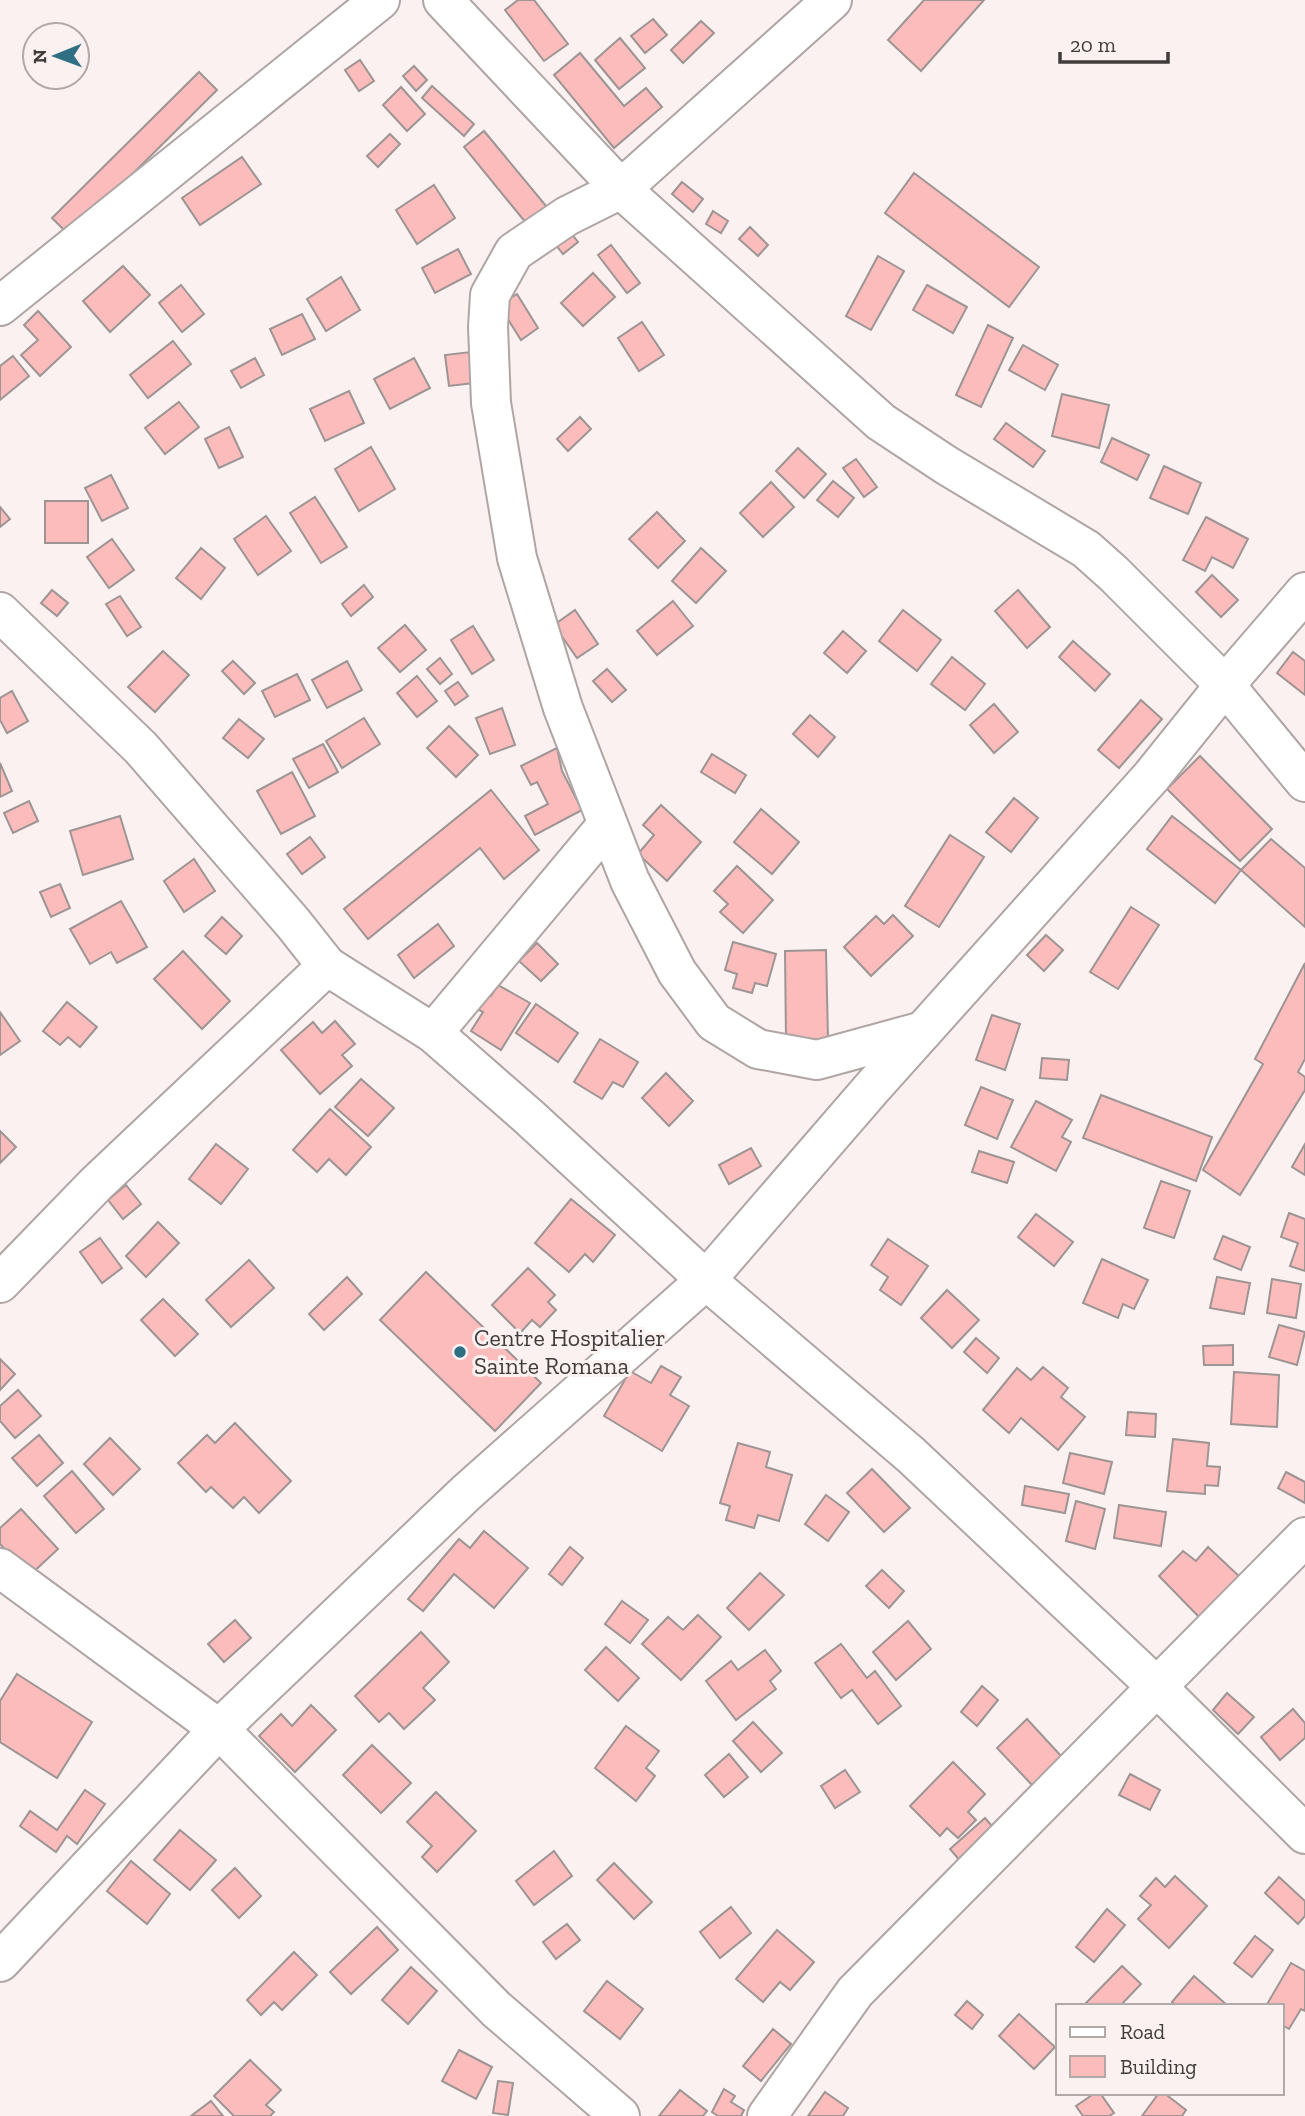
<svg xmlns="http://www.w3.org/2000/svg" width="1305" height="2116" font-family="'Zilla Slab',serif">
	<style>
		.building { fill: #fdbcbc; stroke: #9d9494; stroke-width: 2 }
		.lines { fill: none; stroke-linecap: round; stroke-linejoin: round }
		.minor-casing { stroke: #aea5a4; stroke-width: 42 }
		.minor { stroke: #fff; stroke-width: 38 }
		.poi-dot { fill: #2f6f83; stroke: #fbf1f1; stroke-width: 2.5 }
		.labels { text-anchor: middle; stroke-width: 6; stroke-linejoin: round; paint-order: stroke }
		.poi-label { font-size: 24px; fill: #3f3c3b; stroke: #fbf1f1; text-anchor: start }
	</style>
	<rect width="100%" height="100%" fill="#fbf1f1"/>
	<!-- building -->
	<g class="building">
		<polygon points="518,0 534,0 568,44 544,61 505,10"/>
		<polygon points="924,0 984,0 921,71 888,40"/>
		<polygon points="653,19 667,35 645,53 631,36"/>
		<polygon points="701,21 714,33 683,63 671,50"/>
		<polygon points="620,38 645,68 619,89 595,60"/>
		<polygon points="580,53 624,106 646,88 662,107 614,148 554,75"/>
		<polygon points="360,60 374,81 359,91 345,70"/>
		<polygon points="414,66 427,80 416,91 403,76"/>
		<polygon points="199,72 217,90 70,236 52,218"/>
		<polygon points="432,86 474,124 464,136 422,98"/>
		<polygon points="401,87 425,114 407,131 383,105"/>
		<polygon points="484,131 551,212 531,229 464,147"/>
		<polygon points="390,134 400,144 378,167 367,156"/>
		<polygon points="242,157 261,184 200,225 182,198"/>
		<polygon points="914,173 1039,267 1009,307 885,213"/>
		<polygon points="682,182 703,199 693,212 672,194"/>
		<polygon points="434,185 455,218 417,244 396,210"/>
		<polygon points="713,211 728,221 721,233 706,224"/>
		<polygon points="750,227 768,245 758,256 739,239"/>
		<polygon points="567,228 578,242 563,254 552,240"/>
		<polygon points="611,245 640,283 627,293 598,255"/>
		<polygon points="458,249 471,274 435,293 422,268"/>
		<polygon points="878,256 904,271 871,330 846,316"/>
		<polygon points="123,266 150,295 110,332 83,301"/>
		<polygon points="593,273 615,297 583,326 561,303"/>
		<polygon points="341,277 360,310 326,331 307,299"/>
		<polygon points="181,285 204,314 182,332 159,303"/>
		<polygon points="927,285 967,307 953,333 913,310"/>
		<polygon points="517,294 538,328 521,340 499,305"/>
		<polygon points="38,311 71,347 40,376 21,355 38,340 24,325"/>
		<polygon points="302,314 315,339 282,355 270,329"/>
		<polygon points="642,322 664,355 639,371 618,338"/>
		<polygon points="988,325 1013,338 981,407 956,395"/>
		<polygon points="173,341 191,364 148,398 130,375"/>
		<polygon points="1023,345 1058,365 1045,390 1009,370"/>
		<polygon points="479,351 482,382 449,386 445,355"/>
		<polygon points="13,356 29,376 0,400 0,366"/>
		<polygon points="255,358 264,375 241,388 231,371"/>
		<polygon points="414,358 430,388 390,409 374,379"/>
		<polygon points="349,391 364,423 325,441 310,409"/>
		<polygon points="1062,394 1109,405 1099,448 1052,436"/>
		<polygon points="179,402 199,427 165,454 145,428"/>
		<polygon points="580,417 591,429 568,451 557,439"/>
		<polygon points="1006,423 1045,451 1033,467 994,439"/>
		<polygon points="229,427 243,457 219,468 205,439"/>
		<polygon points="1112,438 1149,455 1137,480 1101,462"/>
		<polygon points="371,447 395,489 359,511 335,469"/>
		<polygon points="798,448 826,474 804,498 776,471"/>
		<polygon points="856,459 877,487 864,497 843,468"/>
		<polygon points="1164,466 1201,483 1188,514 1150,498"/>
		<polygon points="111,475 128,508 102,521 85,488"/>
		<polygon points="833,481 854,498 838,517 817,500"/>
		<polygon points="771,482 794,507 763,537 740,513"/>
		<polygon points="315,497 347,547 321,563 290,513"/>
		<rect x="45" y="501" width="43" height="42"/>
		<polygon points="0,507 10,519 0,527"/>
		<polygon points="657,512 685,541 658,568 629,539"/>
		<polygon points="266,516 291,551 258,575 234,539"/>
		<polygon points="1206,517 1248,539 1233,568 1212,557 1205,571 1183,560"/>
		<polygon points="112,539 134,570 109,588 87,557"/>
		<polygon points="201,548 225,568 201,599 176,578"/>
		<polygon points="701,548 726,571 696,603 672,581"/>
		<polygon points="1212,575 1238,600 1221,617 1196,592"/>
		<polygon points="364,585 373,597 351,616 342,604"/>
		<polygon points="52,590 68,603 57,616 41,603"/>
		<polygon points="1018,590 1050,627 1027,648 995,611"/>
		<polygon points="120,596 141,627 127,636 106,604"/>
		<polygon points="673,601 693,626 657,655 637,631"/>
		<polygon points="575,610 598,644 577,658 554,625"/>
		<polygon points="903,610 941,640 917,671 879,641"/>
		<polygon points="405,625 426,650 400,672 378,648"/>
		<polygon points="473,626 494,660 472,674 451,640"/>
		<polygon points="843,631 866,651 847,673 824,653"/>
		<polygon points="1073,641 1110,674 1095,691 1059,657"/>
		<polygon points="163,651 189,675 155,712 128,687"/>
		<polygon points="1293,652 1305,661 1305,695 1277,673"/>
		<polygon points="952,657 985,684 965,710 931,684"/>
		<polygon points="440,658 452,674 440,684 427,669"/>
		<polygon points="233,661 255,683 244,694 222,671"/>
		<polygon points="347,661 362,690 327,708 312,680"/>
		<polygon points="607,669 626,690 612,702 593,681"/>
		<polygon points="297,674 310,700 275,717 262,691"/>
		<polygon points="417,676 437,701 417,717 397,693"/>
		<polygon points="458,682 468,696 455,705 445,691"/>
		<polygon points="12,691 28,721 7,733 0,720 0,698"/>
		<polygon points="1141,700 1162,719 1119,768 1098,750"/>
		<polygon points="994,704 1018,732 994,753 970,725"/>
		<polygon points="502,708 515,745 490,754 476,718"/>
		<polygon points="810,715 835,737 818,757 793,734"/>
		<polygon points="364,718 380,744 342,768 326,741"/>
		<polygon points="239,719 264,739 248,758 223,738"/>
		<polygon points="449,726 478,755 456,777 427,748"/>
		<polygon points="323,744 338,772 309,788 293,759"/>
		<polygon points="557,748 562,771 582,810 535,835 525,816 548,804 537,782 531,785 521,766"/>
		<polygon points="712,754 746,775 735,793 701,772"/>
		<polygon points="1200,756 1272,829 1240,861 1167,789"/>
		<polygon points="0,763 12,791 0,797"/>
		<polygon points="292,772 315,816 281,834 257,791"/>
		<polygon points="491,790 539,850 504,879 480,848 368,939 344,909"/>
		<polygon points="1014,798 1038,818 1011,852 986,832"/>
		<polygon points="29,801 38,821 13,833 4,813"/>
		<polygon points="661,805 701,842 667,881 638,854 654,835 643,825"/>
		<polygon points="761,809 799,842 772,874 734,842"/>
		<polygon points="120,816 133,859 83,875 70,831"/>
		<polygon points="1172,816 1241,870 1215,903 1147,849"/>
		<polygon points="950,835 984,857 939,927 905,906"/>
		<polygon points="310,837 325,857 302,874 287,854"/>
		<polygon points="1271,839 1305,868 1305,927 1241,870"/>
		<polygon points="194,859 215,891 184,912 164,881"/>
		<polygon points="737,866 773,900 743,933 720,912 728,904 714,891"/>
		<polygon points="60,884 70,908 51,917 40,892"/>
		<polygon points="121,901 147,947 117,963 111,952 90,964 70,929"/>
		<polygon points="1131,907 1159,925 1118,989 1090,972"/>
		<polygon points="893,915 913,936 871,976 844,947 876,916 884,924"/>
		<polygon points="222,917 242,936 226,954 205,936"/>
		<polygon points="438,924 454,946 414,978 398,955"/>
		<polygon points="1046,935 1063,950 1044,971 1027,955"/>
		<polygon points="733,942 776,954 767,986 755,983 752,993 733,988 737,974 725,970"/>
		<polygon points="537,943 558,964 541,981 519,961"/>
		<polygon points="826,950 828,1039 786,1040 785,951"/>
		<polygon points="183,951 230,1001 202,1029 154,979"/>
		<polygon points="1305,963 1305,1059 1298,1072 1305,1077 1305,1090 1240,1195 1203,1170 1263,1064 1255,1059"/>
		<polygon points="498,985 530,1003 501,1050 471,1031 483,1012 472,1006 481,990 491,996"/>
		<polygon points="67,1002 97,1027 80,1047 68,1037 60,1045 43,1031"/>
		<polygon points="536,1004 578,1033 558,1062 516,1033"/>
		<polygon points="0,1012 20,1041 0,1055"/>
		<polygon points="992,1015 1020,1024 1005,1070 976,1060"/>
		<polygon points="335,1021 355,1044 342,1055 352,1066 320,1094 281,1050 313,1022 322,1033"/>
		<polygon points="600,1039 638,1062 623,1087 613,1082 602,1099 574,1082"/>
		<polygon points="1042,1058 1069,1060 1067,1080 1040,1078"/>
		<polygon points="666,1073 693,1101 669,1126 642,1098"/>
		<polygon points="361,1079 394,1108 368,1136 335,1107"/>
		<polygon points="981,1087 1013,1100 997,1139 965,1125"/>
		<polygon points="1101,1095 1212,1137 1196,1181 1083,1138"/>
		<polygon points="1036,1101 1072,1120 1062,1137 1071,1142 1056,1171 1011,1147"/>
		<polygon points="330,1109 371,1147 346,1175 329,1159 317,1172 293,1150"/>
		<polygon points="0,1131 16,1147 0,1163"/>
		<polygon points="216,1144 248,1169 221,1204 189,1179"/>
		<polygon points="1305,1144 1305,1175 1292,1167"/>
		<polygon points="751,1148 761,1166 729,1184 719,1165"/>
		<polygon points="979,1151 1014,1162 1007,1183 972,1172"/>
		<polygon points="1161,1181 1190,1191 1174,1238 1144,1228"/>
		<polygon points="126,1185 141,1204 123,1219 108,1200"/>
		<polygon points="571,1199 615,1235 593,1262 585,1254 569,1272 535,1243"/>
		<polygon points="1289,1213 1305,1219 1305,1271 1290,1266 1298,1243 1281,1237"/>
		<polygon points="1036,1214 1073,1242 1054,1266 1018,1237"/>
		<polygon points="158,1222 179,1243 146,1277 126,1256"/>
		<polygon points="1223,1236 1250,1247 1241,1270 1214,1259"/>
		<polygon points="100,1238 122,1268 102,1283 80,1252"/>
		<polygon points="888,1239 928,1266 901,1305 880,1290 888,1277 871,1265"/>
		<polygon points="1102,1259 1148,1280 1134,1309 1123,1304 1118,1318 1083,1303"/>
		<polygon points="249,1260 274,1288 231,1327 206,1300"/>
		<polygon points="528,1268 555,1295 548,1302 556,1310 540,1327 532,1320 520,1333 492,1305"/>
		<polygon points="426,1272 541,1383 495,1431 380,1320"/>
		<polygon points="347,1277 362,1294 324,1330 309,1314"/>
		<polygon points="1217,1277 1250,1283 1244,1314 1210,1308"/>
		<polygon points="1272,1279 1301,1284 1296,1318 1267,1313"/>
		<polygon points="947,1290 979,1320 952,1348 921,1318"/>
		<polygon points="163,1299 198,1334 175,1356 141,1320"/>
		<polygon points="1279,1325 1305,1332 1297,1365 1269,1357"/>
		<polygon points="976,1338 999,1358 987,1373 964,1352"/>
		<polygon points="1233,1345 1233,1365 1204,1365 1203,1346"/>
		<polygon points="0,1359 15,1374 0,1390"/>
		<polygon points="661,1366 681,1377 670,1395 689,1406 662,1451 604,1416 630,1371 651,1383"/>
		<polygon points="1043,1367 1068,1388 1061,1397 1085,1417 1058,1450 1021,1418 1009,1433 983,1410 1017,1368 1031,1380"/>
		<polygon points="1234,1372 1279,1375 1277,1427 1231,1424"/>
		<polygon points="18,1390 41,1416 15,1438 0,1421 0,1406"/>
		<polygon points="1128,1412 1156,1414 1155,1437 1126,1435"/>
		<polygon points="235,1423 291,1481 259,1513 244,1497 233,1508 211,1487 206,1492 178,1463 207,1435 215,1443"/>
		<polygon points="39,1435 63,1463 37,1486 12,1458"/>
		<polygon points="110,1438 140,1469 113,1495 84,1464"/>
		<polygon points="1173,1439 1209,1443 1207,1466 1220,1467 1218,1486 1205,1485 1205,1494 1167,1491"/>
		<polygon points="738,1443 770,1452 766,1467 792,1475 779,1521 758,1515 754,1528 726,1520 730,1506 720,1503"/>
		<polygon points="1070,1453 1112,1462 1104,1494 1063,1483"/>
		<polygon points="872,1469 910,1508 884,1532 847,1493"/>
		<polygon points="72,1471 104,1509 76,1533 44,1496"/>
		<polygon points="1286,1472 1305,1482 1305,1503 1278,1488"/>
		<polygon points="1025,1486 1069,1494 1065,1513 1022,1505"/>
		<polygon points="826,1495 849,1512 828,1541 805,1524"/>
		<polygon points="1076,1501 1105,1509 1095,1549 1066,1541"/>
		<polygon points="1119,1505 1166,1512 1161,1546 1114,1538"/>
		<polygon points="21,1509 58,1549 29,1576 0,1544 0,1528"/>
		<polygon points="484,1531 528,1568 494,1608 454,1574 423,1611 408,1599 459,1539 470,1548"/>
		<polygon points="570,1547 583,1558 562,1585 549,1574"/>
		<polygon points="1208,1547 1241,1578 1200,1618 1159,1576 1183,1551 1196,1561"/>
		<polygon points="882,1570 904,1591 889,1608 866,1586"/>
		<polygon points="760,1573 784,1595 749,1630 727,1608"/>
		<polygon points="622,1601 648,1620 630,1643 605,1624"/>
		<polygon points="698,1615 721,1637 681,1680 642,1644 668,1617 683,1630"/>
		<polygon points="235,1620 251,1638 224,1662 208,1644"/>
		<polygon points="908,1621 931,1649 896,1680 873,1652"/>
		<polygon points="421,1632 449,1662 423,1688 435,1700 404,1729 389,1713 379,1722 355,1696"/>
		<polygon points="841,1644 867,1678 875,1671 901,1706 878,1724 852,1690 841,1698 815,1663"/>
		<polygon points="606,1647 639,1678 618,1701 585,1670"/>
		<polygon points="765,1650 781,1671 770,1681 776,1689 736,1720 706,1681 731,1661 738,1670"/>
		<polygon points="17,1674 92,1722 57,1778 0,1742 0,1701"/>
		<polygon points="982,1686 998,1700 977,1726 961,1712"/>
		<polygon points="1227,1693 1254,1717 1238,1734 1213,1710"/>
		<polygon points="311,1705 336,1730 295,1772 259,1736 281,1714 292,1726"/>
		<polygon points="1293,1709 1305,1723 1305,1738 1280,1760 1261,1737"/>
		<polygon points="1027,1719 1062,1757 1033,1786 997,1748"/>
		<polygon points="753,1722 782,1753 761,1772 733,1741"/>
		<polygon points="626,1726 659,1751 646,1768 655,1776 636,1801 595,1768"/>
		<polygon points="372,1745 411,1783 381,1813 343,1775"/>
		<polygon points="729,1754 748,1777 724,1797 705,1775"/>
		<polygon points="953,1762 985,1794 968,1812 976,1820 958,1838 947,1828 940,1836 910,1806"/>
		<polygon points="845,1770 860,1792 835,1808 821,1786"/>
		<polygon points="1130,1774 1160,1790 1150,1810 1119,1795"/>
		<polygon points="85,1790 105,1804 77,1844 67,1836 56,1852 20,1826 30,1811 57,1830"/>
		<polygon points="436,1792 476,1831 437,1872 422,1857 432,1846 407,1822"/>
		<polygon points="985,1818 997,1832 962,1863 950,1849"/>
		<polygon points="180,1830 216,1860 190,1890 154,1860"/>
		<polygon points="554,1851 572,1876 534,1905 516,1881"/>
		<polygon points="131,1861 170,1894 147,1924 107,1891"/>
		<polygon points="614,1863 652,1902 634,1919 597,1880"/>
		<polygon points="235,1868 261,1896 239,1918 212,1890"/>
		<polygon points="1175,1876 1207,1906 1169,1948 1138,1919 1151,1905 1140,1896 1156,1878 1165,1887"/>
		<polygon points="1279,1877 1305,1901 1305,1916 1298,1924 1265,1893"/>
		<polygon points="731,1907 751,1933 720,1958 700,1932"/>
		<polygon points="1107,1909 1125,1925 1094,1962 1076,1947"/>
		<polygon points="567,1924 580,1940 556,1959 543,1942"/>
		<polygon points="377,1927 398,1950 351,1994 330,1972"/>
		<polygon points="777,1930 814,1962 790,1990 780,1982 763,2002 736,1979"/>
		<polygon points="1255,1936 1273,1950 1252,1977 1234,1963"/>
		<polygon points="294,1952 317,1975 282,2010 274,2002 261,2015 247,2000"/>
		<polygon points="1291,1963 1305,1971 1305,2011 1301,2009 1289,2029 1282,2025 1282,2006 1266,2006"/>
		<polygon points="1122,1966 1141,1984 1120,2006 1087,2006 1085,2004"/>
		<polygon points="411,1967 437,1991 408,2024 382,2000"/>
		<polygon points="1194,1976 1227,2005 1226,2006 1176,2006 1172,2002"/>
		<polygon points="607,1981 643,2009 620,2039 584,2011"/>
		<polygon points="967,2001 983,2015 972,2029 955,2015"/>
		<polygon points="1019,2014 1055,2047 1034,2069 999,2036"/>
		<polygon points="773,2029 791,2044 761,2081 743,2066"/>
		<polygon points="459,2050 492,2067 476,2099 442,2081"/>
		<polygon points="250,2060 281,2090 266,2105 274,2112 270,2116 234,2116 214,2096"/>
		<polygon points="498,2081 513,2083 508,2115 493,2113"/>
		<polygon points="724,2089 735,2096 731,2102 744,2110 741,2116 718,2116 712,2112"/>
		<polygon points="680,2090 707,2111 703,2116 659,2116"/>
		<polygon points="825,2092 848,2108 843,2116 808,2116"/>
		<polygon points="1095,2093 1100,2093 1114,2113 1109,2116 1083,2116 1076,2106"/>
		<polygon points="1159,2093 1164,2093 1186,2110 1182,2116 1142,2116"/>
		<polygon points="211,2101 223,2116 191,2116"/>
	</g>
	<g class="lines">
		<!-- minor casing -->
		<g class="minor-casing">
			<g id="minor">
				<polyline points="443,0 621,189 881,422 946,465 1086,549 1114,574 1225,685 1305,782"/>
				<polyline points="832,0 621,189 567,216 514,252 490,295 488,327 491,403 517,558 563,708 630,881 677,972 714,1022 758,1049 817,1060 923,1031"/>
				<polyline points="0,306 380,0"/>
				<polyline points="0,612 141,748 293,923 327,966 433,1033 529,1117 706,1280 911,1455 1157,1687 1305,1834"/>
				<polyline points="433,1033 607,825"/>
				<polyline points="0,1283 96,1184 327,966"/>
				<polyline points="0,1568 219,1729 496,2009 620,2116"/>
				<polyline points="0,1962 219,1729 466,1493 706,1280 872,1088 1151,777 1225,685 1305,592"/>
				<polyline points="767,2116 855,1992 1305,1537"/>
			</g>
		</g>
		<!-- minor -->
		<use href="#minor" class="minor"/>
	</g>
	<!-- markers -->
	<circle class="poi-dot" cx="460" cy="1352" r="7"/>
	<g class="labels">
		<!-- poi labels -->
		<g class="poi-label">
			<text x="474" y="1346">Centre Hospitalier<tspan x="474" dy="28">Sainte Romana</tspan></text>
		</g>
	</g>
	<!-- legend -->
	<rect x="1056" y="2004" width="228" height="91" fill="#fbf1f1" stroke="#b0a9a8" stroke-width="2"/>
	<rect x="1070" y="2027" width="35" height="10" fill="#ffffff" stroke="#b0a9a8" stroke-width="2"/>
	<text x="1120" y="2039" font-size="21" fill="#3f3c3b">Road</text>
	<rect x="1070" y="2056" width="35" height="21" fill="#fdbcbc" stroke="#b0a9a8" stroke-width="2"/>
	<text x="1120" y="2074" font-size="21" fill="#3f3c3b">Building</text>
	<!-- north arrow -->
	<g transform="translate(56 56) rotate(269)"><circle r="33" fill="#fbf1f1" stroke="#b0a9a8" stroke-width="2"/>
	<path d="M0-5L12 26L0 18L-12 26Z" fill="#2f6f83"/>
	<text y="-10" font-size="19" font-weight="bold" text-anchor="middle" fill="#3f3c3b">N</text>
	</g>
	<!-- scale -->
	<path d="M1060 52v10h108v-10" fill="none" stroke="#3f3c3b" stroke-width="3.5"/>
	<text x="1070" y="52" font-size="21" fill="#3f3c3b" stroke="#fbf1f1" stroke-width="5" paint-order="stroke">20 m</text>
</svg>
